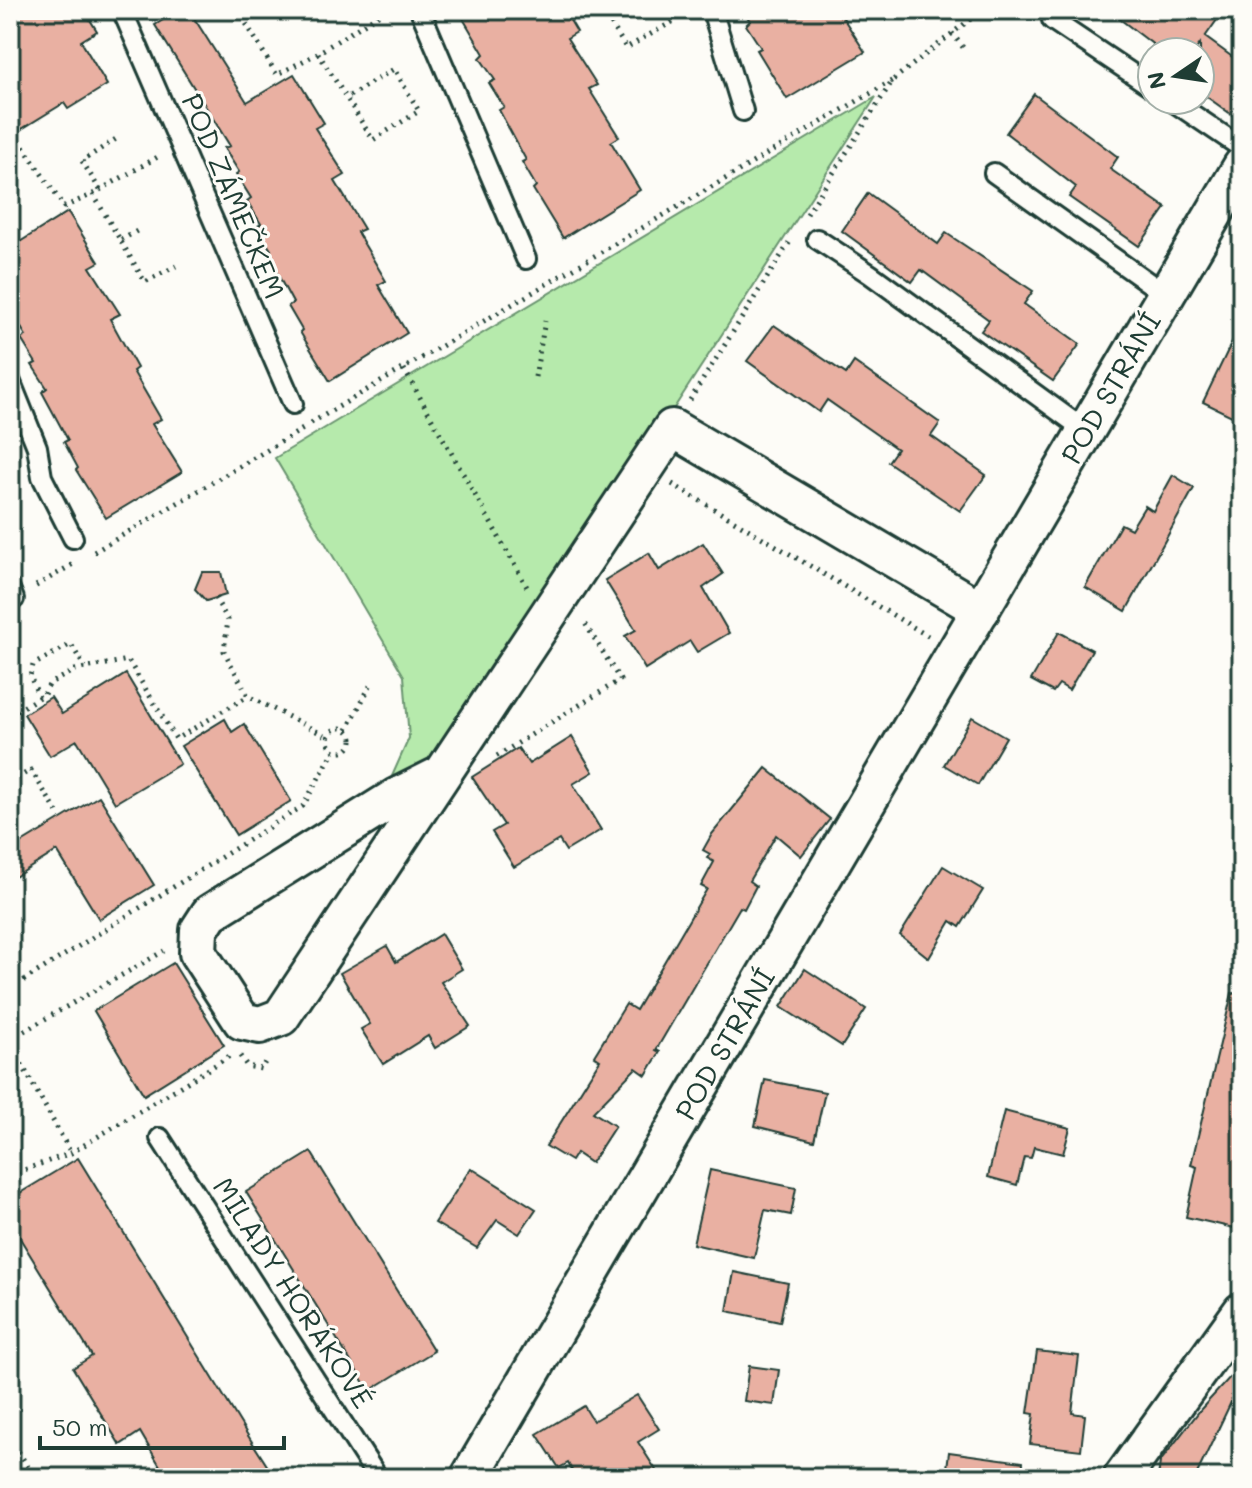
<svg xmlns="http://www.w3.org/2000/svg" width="1252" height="1488" font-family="Mali,sans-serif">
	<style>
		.green { fill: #b6eaac; stroke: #6a9470; stroke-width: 2 }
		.building { fill: #e9b0a2; stroke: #1f3d34; stroke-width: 2 }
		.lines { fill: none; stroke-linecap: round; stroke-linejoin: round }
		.service-casing { stroke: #1f3d34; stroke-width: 24 }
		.minor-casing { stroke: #1f3d34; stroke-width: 42 }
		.path { stroke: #1f3d34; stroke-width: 5; stroke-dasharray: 2 6; stroke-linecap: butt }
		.service { stroke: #fdfcf7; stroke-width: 18 }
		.minor { stroke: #fdfcf7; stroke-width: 36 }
		.labels { text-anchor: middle; stroke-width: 6; stroke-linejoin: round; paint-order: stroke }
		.street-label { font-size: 28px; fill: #1f3d34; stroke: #fdfcf7 }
	</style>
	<rect width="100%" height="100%" fill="#fdfcf7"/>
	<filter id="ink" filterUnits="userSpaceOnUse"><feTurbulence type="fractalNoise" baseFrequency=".0125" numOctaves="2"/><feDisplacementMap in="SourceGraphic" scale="16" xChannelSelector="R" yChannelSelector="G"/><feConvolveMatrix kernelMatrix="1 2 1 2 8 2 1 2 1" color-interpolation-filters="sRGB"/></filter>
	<g filter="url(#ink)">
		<!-- green -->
		<polygon class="green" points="876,97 676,405 444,752 389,783 409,738 404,676 275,458"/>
		<!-- building -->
		<g class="building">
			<polygon points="10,10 84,10 97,31 81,41 107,85 68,109 64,103 20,130 10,113"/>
			<polygon points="179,10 189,10 247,102 294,74 324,123 315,128 345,175 335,181 364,229 357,232 386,281 378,285 407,333 330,381 300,332 302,330 288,306 293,303 266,253 271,250 256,227 261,224 247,201 251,198 236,174 239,172 224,148 230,146 155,25"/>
			<polygon points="458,10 564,10 577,32 567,38 597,85 589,89 619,137 611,142 640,190 563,238 533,189 536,186 522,162 526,160 499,110 504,107 489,83 495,80 480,58 484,54"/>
			<polygon points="743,10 838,10 865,52 787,99 757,50 761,48 746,25 750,21"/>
			<polygon points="1108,10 1224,10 1205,37 1242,64 1242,122 1200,92 1200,44 1194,52 1163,52"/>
			<polygon points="1034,94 1118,157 1110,169 1166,208 1139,246 1069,197 1076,187 1006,133"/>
			<polygon points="868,193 938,244 946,233 1033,291 1024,304 1080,344 1053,381 981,331 989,320 921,270 912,282 842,231"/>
			<polygon points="68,212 99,262 90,267 120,314 110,319 137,368 133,371 161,419 152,424 182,472 106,518 76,470 78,468 64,442 68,440 42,392 47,388 32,365 36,363 21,339 26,336 10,309 10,248"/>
			<polygon points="1242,321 1242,421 1203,402"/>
			<polygon points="774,325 846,374 854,362 940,423 931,436 986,475 960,511 888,462 897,449 827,400 819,412 747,361"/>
			<polygon points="1173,475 1194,488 1126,611 1085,587 1121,524 1131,529 1145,506 1153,511"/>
			<polygon points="703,543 723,574 703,588 729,633 697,652 690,641 645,669 625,636 636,630 605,580 649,553 659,570"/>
			<polygon points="202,572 221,572 226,595 206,601 195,589"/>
			<polygon points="1059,632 1092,650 1069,690 1059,684 1053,692 1031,680"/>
			<polygon points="126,674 180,764 115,803 77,740 50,756 24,714 51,697 62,714"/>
			<polygon points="972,717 1006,737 978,785 944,765"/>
			<polygon points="225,719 232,732 244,724 291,801 236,835 181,746"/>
			<polygon points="572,737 593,772 573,784 601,830 566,851 559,840 514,867 492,832 504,825 472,777 518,748 529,764"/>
			<polygon points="766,768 830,819 801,856 776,835 749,881 756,886 744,909 740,907 656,1050 660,1052 646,1075 636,1068 593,1112 615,1126 591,1163 576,1153 571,1161 546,1146 600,1060 594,1056 626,1004 636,1010 707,889 701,886 714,862 707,858 710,854 703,850 712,834"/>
			<polygon points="99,796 154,885 99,919 57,851 10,880 10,850"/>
			<polygon points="943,866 983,890 960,927 951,921 929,958 900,935"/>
			<polygon points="441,934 462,969 441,982 470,1026 435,1048 428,1036 383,1064 361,1029 370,1024 340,973 387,946 396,962"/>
			<polygon points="173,963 224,1045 144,1095 94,1011"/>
			<polygon points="805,969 866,1009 842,1046 781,1007"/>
			<polygon points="1232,993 1242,994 1242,1192 1234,1228 1186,1217 1197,1167 1191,1165"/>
			<polygon points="765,1080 825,1092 814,1141 755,1126"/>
			<polygon points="1004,1111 1070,1128 1063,1154 1034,1147 1031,1158 1024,1157 1017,1185 988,1177"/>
			<polygon points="311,1152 434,1351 369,1391 246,1192"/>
			<polygon points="78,1158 247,1434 275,1478 167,1478 140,1432 120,1445 73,1368 92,1356 10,1222 10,1199"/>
			<polygon points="471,1168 536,1209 519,1234 497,1220 477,1248 435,1223"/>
			<polygon points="710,1170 796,1188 791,1215 765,1210 754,1258 693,1244"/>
			<polygon points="734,1272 788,1283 780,1322 727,1311"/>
			<polygon points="1037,1351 1079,1356 1072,1413 1085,1415 1081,1450 1030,1444 1034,1414 1028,1413"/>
			<polygon points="1242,1364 1242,1379 1195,1478 1158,1478 1160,1462 1201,1409"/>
			<polygon points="749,1366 779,1370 774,1405 744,1401"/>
			<polygon points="637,1395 659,1429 638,1442 661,1478 576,1478 568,1463 559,1468 537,1434 584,1406 593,1421"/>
			<polygon points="949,1452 1023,1462 1022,1478 946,1476"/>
		</g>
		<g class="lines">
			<!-- service casing -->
			<g class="service-casing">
				<g id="service">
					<polyline points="122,10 293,404"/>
					<polyline points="420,10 526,259"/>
					<polyline points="712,10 743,111"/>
					<polyline points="1052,20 1152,87"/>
					<polyline points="1171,100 1242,148"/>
					<polyline points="994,173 1166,295"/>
					<polyline points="817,239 870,274 1086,431"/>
					<polyline points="10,380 37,447 42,477 73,538"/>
					<polyline points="10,589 14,599 10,602"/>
					<polyline points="160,1138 378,1478"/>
				</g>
			</g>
			<!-- minor casing -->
			<g class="minor-casing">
				<g id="minor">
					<polyline points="442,774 396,797 210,913 199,930 198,953 242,1021 260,1025 281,1017 672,428 981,610"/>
					<polyline points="469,1478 1242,166"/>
					<polyline points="1122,1478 1242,1311"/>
				</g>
			</g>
			<!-- path -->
			<g class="path">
				<polyline points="238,10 277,75 318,53 386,10"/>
				<polyline points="603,10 626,48 690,12"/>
				<polyline points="664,10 671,22"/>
				<polyline points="952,33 965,50"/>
				<polyline points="318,53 373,140 419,111 394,69 346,98"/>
				<polyline points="10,127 64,207 93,194 161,155"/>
				<polyline points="100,190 82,161 119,137"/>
				<polyline points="93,194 145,282 176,266"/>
				<polyline points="807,214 893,80 982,10"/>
				<polyline points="121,240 137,231"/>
				<polyline points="404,369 527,587"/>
				<polyline points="535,377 545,321"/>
				<polyline points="690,400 791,240"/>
				<polyline points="311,423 893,80"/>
				<polyline points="672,484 928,636"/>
				<polyline points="94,552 303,429"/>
				<polyline points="36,586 75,563"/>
				<polyline points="215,598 228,620 224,651 248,696 328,737"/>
				<polyline points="39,697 30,676 33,665 71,644 85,668"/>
				<polyline points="10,715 44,694 50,683 75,670 128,660 176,739 248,696"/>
				<circle cx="340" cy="740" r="12"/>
				<polyline points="347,730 371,684"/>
				<polyline points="497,756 620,680 583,620"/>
				<polyline points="10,782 31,770 57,812"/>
				<polyline points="10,989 303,806 334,751"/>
				<polyline points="10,1039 164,951"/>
				<polyline points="10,1043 71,1153"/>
				<polyline points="240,1056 247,1066 261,1069 267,1059"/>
				<polyline points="10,1175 71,1153 233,1054"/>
				<polyline points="10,1438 35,1478"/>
			</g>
			<!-- service -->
			<use href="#service" class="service"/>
			<!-- minor -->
			<use href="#minor" class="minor"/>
		</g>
	</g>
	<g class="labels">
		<!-- street labels -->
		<g class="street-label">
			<text transform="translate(233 196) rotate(67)" y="10">POD ZÁMEČKEM</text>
			<text transform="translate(1111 388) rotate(-60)" y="10">POD STRÁNÍ</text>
			<text transform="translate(725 1044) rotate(-60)" y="10">POD STRÁNÍ</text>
			<text transform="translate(293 1293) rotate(57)" y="10">MILADY HORÁKOVÉ</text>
		</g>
	</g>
	<!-- margin -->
	<rect width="1252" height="1488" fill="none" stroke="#fdfcf7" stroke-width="40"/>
	<rect x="20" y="20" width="1212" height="1448" fill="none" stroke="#1f3d34" stroke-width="3" filter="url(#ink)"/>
	<!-- north arrow -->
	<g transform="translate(1176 76) rotate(257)"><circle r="38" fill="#fdfcf7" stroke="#a4b0a9" stroke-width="2"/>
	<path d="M0-6L14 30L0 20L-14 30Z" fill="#1f3d34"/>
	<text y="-12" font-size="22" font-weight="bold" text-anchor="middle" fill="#1f3d34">N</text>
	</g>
	<!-- scale -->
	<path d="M40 1436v12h244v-12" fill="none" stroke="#1f3d34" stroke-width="4"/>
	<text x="52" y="1436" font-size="24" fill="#1f3d34" stroke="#fdfcf7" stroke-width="6" paint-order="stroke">50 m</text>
</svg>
